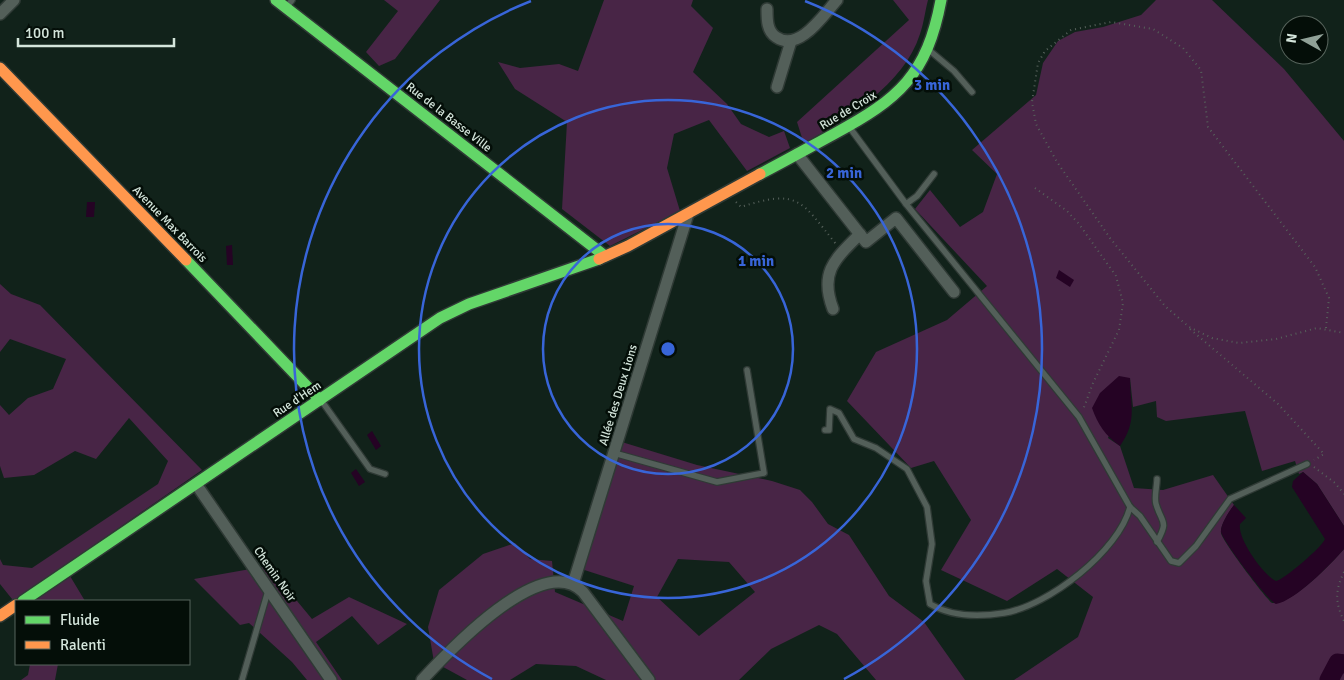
<svg xmlns="http://www.w3.org/2000/svg" width="1344" height="680" font-family="Signika,sans-serif">
	<style>
		.green { fill: #482546; fill-rule: evenodd }
		.water { fill: #250324 }
		.lines { fill: none; stroke-linecap: round; stroke-linejoin: round }
		.river { stroke: #250324; stroke-width: 19 }
		.lane-casing { stroke: #2f3a35; stroke-width: 8 }
		.street-casing { stroke: #2f3a35; stroke-width: 14 }
		.fast-casing { stroke: #2f3a35; stroke-width: 14 }
		.slow-casing { stroke: #2f3a35; stroke-width: 14 }
		.path { stroke: #56615b; stroke-width: 2; stroke-dasharray: 1 4; stroke-linecap: butt }
		.lane { stroke: #535f59; stroke-width: 5.5 }
		.street { stroke: #535f59; stroke-width: 11 }
		.fast { stroke: #63d668; stroke-width: 11 }
		.slow { stroke: #ff974d; stroke-width: 11 }
		.ring { fill: none; stroke: #3865d8; stroke-width: 2.5 }
		.labels { text-anchor: middle; stroke-width: 5; stroke-linejoin: round; paint-order: stroke }
		.street-label { font-size: 12px; fill: #d4e5db; stroke: #040e08 }
		.centre { fill: #3865d8; stroke: #040e08; stroke-width: 2.5 }
		.ring-label { font-size: 15px; text-anchor: middle; font-weight: bold; fill: #3865d8; stroke: #040e08; stroke-width: 5; stroke-linejoin: round; paint-order: stroke }
	</style>
	<rect width="100%" height="100%" fill="#11221a"/>
	<!-- green -->
	<g class="green">
		<polygon points="384,0 440,0 395,59 379,66 366,52 398,11"/>
		<polygon points="604,0 693,0 691,6 713,28 693,72 727,104 741,124 769,137 784,131 790,148 747,171 709,120 674,134 667,168 680,211 610,246 562,209 567,122 515,89 498,62 520,68 559,64 578,71"/>
		<path d="M893,0H928C925,11 924,23 920,34C903,87 847,116 804,144L797,122L909,20Z"/>
		<path d="M1156,0H1212L1284,69L1344,141V526L1317,484L1303,472L1299,474L1295,461L1262,471L1245,411L1166,421L1157,417L1156,401L1133,407L1130,378L1108,438L1120,446L1134,488L1163,490L1213,475L1234,505C1230,510 1220,525 1221,533C1223,542 1264,596 1272,603C1292,605 1331,564 1344,549V680H1014L1078,637L1093,597L1057,569L1007,601L941,570L971,520L934,461L911,468L847,401L876,352L947,320L987,286L915,209L930,190L960,227L983,212L997,174L972,150L1036,95L1043,63L1058,41L1075,32L1103,27L1141,15Z"/>
		<polygon points="0,284 11,294 40,305 202,470 64,566 85,601 16,601 16,604 0,584 0,559 3,565 32,568 158,484 168,461 129,418 96,459 75,451 34,475 4,478 0,466 0,405 9,415 28,398 53,389 66,359 10,339 0,352"/>
		<path d="M612,439L697,465L772,481L800,490L812,502L828,524L849,535L889,596L924,622L965,680H876L837,634L819,625L771,649L739,680H606L576,666L536,664L510,680H467L434,662L428,627L439,590L483,554L515,543L530,559L552,561L555,592L623,621L634,586L572,566ZM678,559L729,562L755,592L699,636L657,597Z"/>
		<polygon points="268,566 312,619 349,597 407,624 378,645 352,616 316,642 342,680 307,680 292,662 249,623 240,625 194,579"/>
		<polygon points="30,664 58,664 55,680 21,680 28,675"/>
	</g>
	<!-- water -->
	<g class="water">
		<polygon points="87,202 95,202 94,217 86,217"/>
		<polygon points="232,245 233,265 227,265 226,246"/>
		<polygon points="1059,270 1074,280 1070,287 1056,278"/>
		<path d="M1119,376L1130,378C1130,406 1138,420 1120,446C1105,435 1098,425 1092,408L1100,393Z"/>
		<polygon points="372,431 381,446 376,450 367,435"/>
		<polygon points="356,469 365,482 359,486 351,473"/>
		<path d="M1303,472L1317,484L1344,526V549C1331,564 1295,601 1276,604C1268,601 1223,541 1221,532C1220,525 1230,510 1234,505L1246,518L1240,524C1237,538 1263,575 1276,581C1284,580 1323,546 1325,539L1292,487L1293,481Z"/>
	</g>
	<g class="lines">
		<!-- river -->
		<polyline class="river" points="1329,680 1338,663 1344,664"/>
		<!-- lane casing -->
		<g class="lane-casing">
			<g id="lane">
				<polyline points="286,8 292,0"/>
				<polyline points="929,50 954,71 972,92"/>
				<polyline points="850,128 906,204 1079,417 1130,507 1140,516 1171,561 1179,563 1196,546 1230,499 1307,464"/>
				<polyline points="906,204 917,196 934,174"/>
				<polyline points="321,400 370,469 385,474"/>
				<path d="M825,430H829L830,409L839,413L854,439L876,448L907,469L927,507L932,544L926,581L930,604C952,617 979,617 1004,613C1048,606 1119,551 1130,507"/>
				<polyline points="614,453 717,482 764,473 747,370"/>
				<path d="M1157,479C1157,486 1154,497 1156,504C1162,524 1169,520 1157,542"/>
				<polyline points="242,680 268,591"/>
			</g>
		</g>
		<!-- street casing -->
		<g class="street-casing">
			<g id="street">
				<path d="M767,9C767,20 767,31 776,37C799,53 824,14 837,0"/>
				<polyline points="0,14 14,0"/>
				<polyline points="777,87 791,41"/>
				<polyline points="797,154 866,242 896,218 954,292"/>
				<path d="M833,309C819,272 835,259 860,234"/>
				<polyline points="196,484 331,680"/>
				<polyline points="573,584 688,214"/>
				<path d="M422,680C448,652 543,550 583,592L649,680"/>
			</g>
		</g>
		<!-- fast casing -->
		<g class="fast-casing">
			<g id="fast">
				<polyline points="276,0 605,256"/>
				<path d="M760,174C785,161 810,147 834,134C899,99 927,75 941,0"/>
				<polyline points="186,260 320,400"/>
				<polyline points="23,601 440,318 469,304 599,259"/>
			</g>
		</g>
		<!-- slow casing -->
		<g class="slow-casing">
			<g id="slow">
				<polyline points="0,68 186,260"/>
				<polyline points="599,259 628,246 760,174"/>
				<polyline points="0,616 16,605"/>
			</g>
		</g>
		<!-- path -->
		<g class="path">
			<polyline points="1035,188 1067,211 1079,224 1116,276 1123,303 1119,330 1093,383 1083,410"/>
			<path d="M736,202L741,207C799,188 801,201 836,244"/>
			<polyline points="1326,328 1329,298 1315,267 1208,127 1201,70 1183,48 1153,29 1111,22 1071,30 1045,51 1038,63 1032,102 1036,124 1057,162 1110,238 1165,306 1189,327 1212,338 1239,343 1276,339 1317,328 1344,333"/>
			<polyline points="1190,329 1278,404 1324,454 1314,460"/>
			<polyline points="1314,467 1335,483 1344,494"/>
			<path d="M1344,572C1335,590 1335,603 1344,621"/>
		</g>
		<!-- lane -->
		<use href="#lane" class="lane"/>
		<!-- street -->
		<use href="#street" class="street"/>
		<!-- fast -->
		<use href="#fast" class="fast"/>
		<!-- slow -->
		<use href="#slow" class="slow"/>
	</g>
	<!-- distance rings -->
	<g class="ring">
		<circle cx="668" cy="349" r="125"/>
		<circle cx="668" cy="349" r="249"/>
		<path d="M492 679A374 374 0 0 1 531 1M805 1A374 374 0 0 1 844 679"/>
	</g>
	<g class="labels">
		<!-- street labels -->
		<g class="street-label">
			<text transform="translate(848 110) rotate(-31)" y="4">Rue de Croix</text>
			<text transform="translate(449 117) rotate(38)" y="4">Rue de la Basse Ville</text>
			<text transform="translate(170 224) rotate(46)" y="4">Avenue Max Barrois</text>
			<text transform="translate(618 395) rotate(-73)" y="4">Allée des Deux Lions</text>
			<text transform="translate(297 399) rotate(-34)" y="4">Rue d'Hem</text>
			<text transform="translate(275 574) rotate(55)" y="4">Chemin Noir</text>
		</g>
	</g>
	<circle cx="668" cy="349" r="8" class="centre"/>
	<g class="ring-label">
		<text x="932" y="90">3 min</text>
		<text x="844" y="178">2 min</text>
		<text x="756" y="266">1 min</text>
	</g>
	<!-- legend -->
	<rect x="15" y="600" width="175" height="65" fill="#040e08" stroke="#57645c"/>
	<rect x="25" y="616" width="25" height="8" fill="#63d668" stroke="#57645c"/>
	<text x="60" y="625" font-size="15" fill="#d4e5db">Fluide</text>
	<rect x="25" y="641" width="25" height="8" fill="#ff974d" stroke="#57645c"/>
	<text x="60" y="650" font-size="15" fill="#d4e5db">Ralenti</text>
	<!-- north arrow -->
	<g transform="translate(1304 40) rotate(278)"><circle r="24" fill="#040e08" stroke="#57645c"/>
	<path d="M0-4L9 19L0 12L-9 19Z" fill="#90a197"/>
	<text y="-8" font-size="14" font-weight="bold" text-anchor="middle" fill="#d4e5db">N</text>
	</g>
	<!-- scale -->
	<path d="M18 38v8h156v-8" fill="none" stroke="#d4e5db" stroke-width="2.5"/>
	<text x="25" y="38" font-size="15" fill="#d4e5db" stroke="#040e08" stroke-width="4" paint-order="stroke">100 m</text>
</svg>
